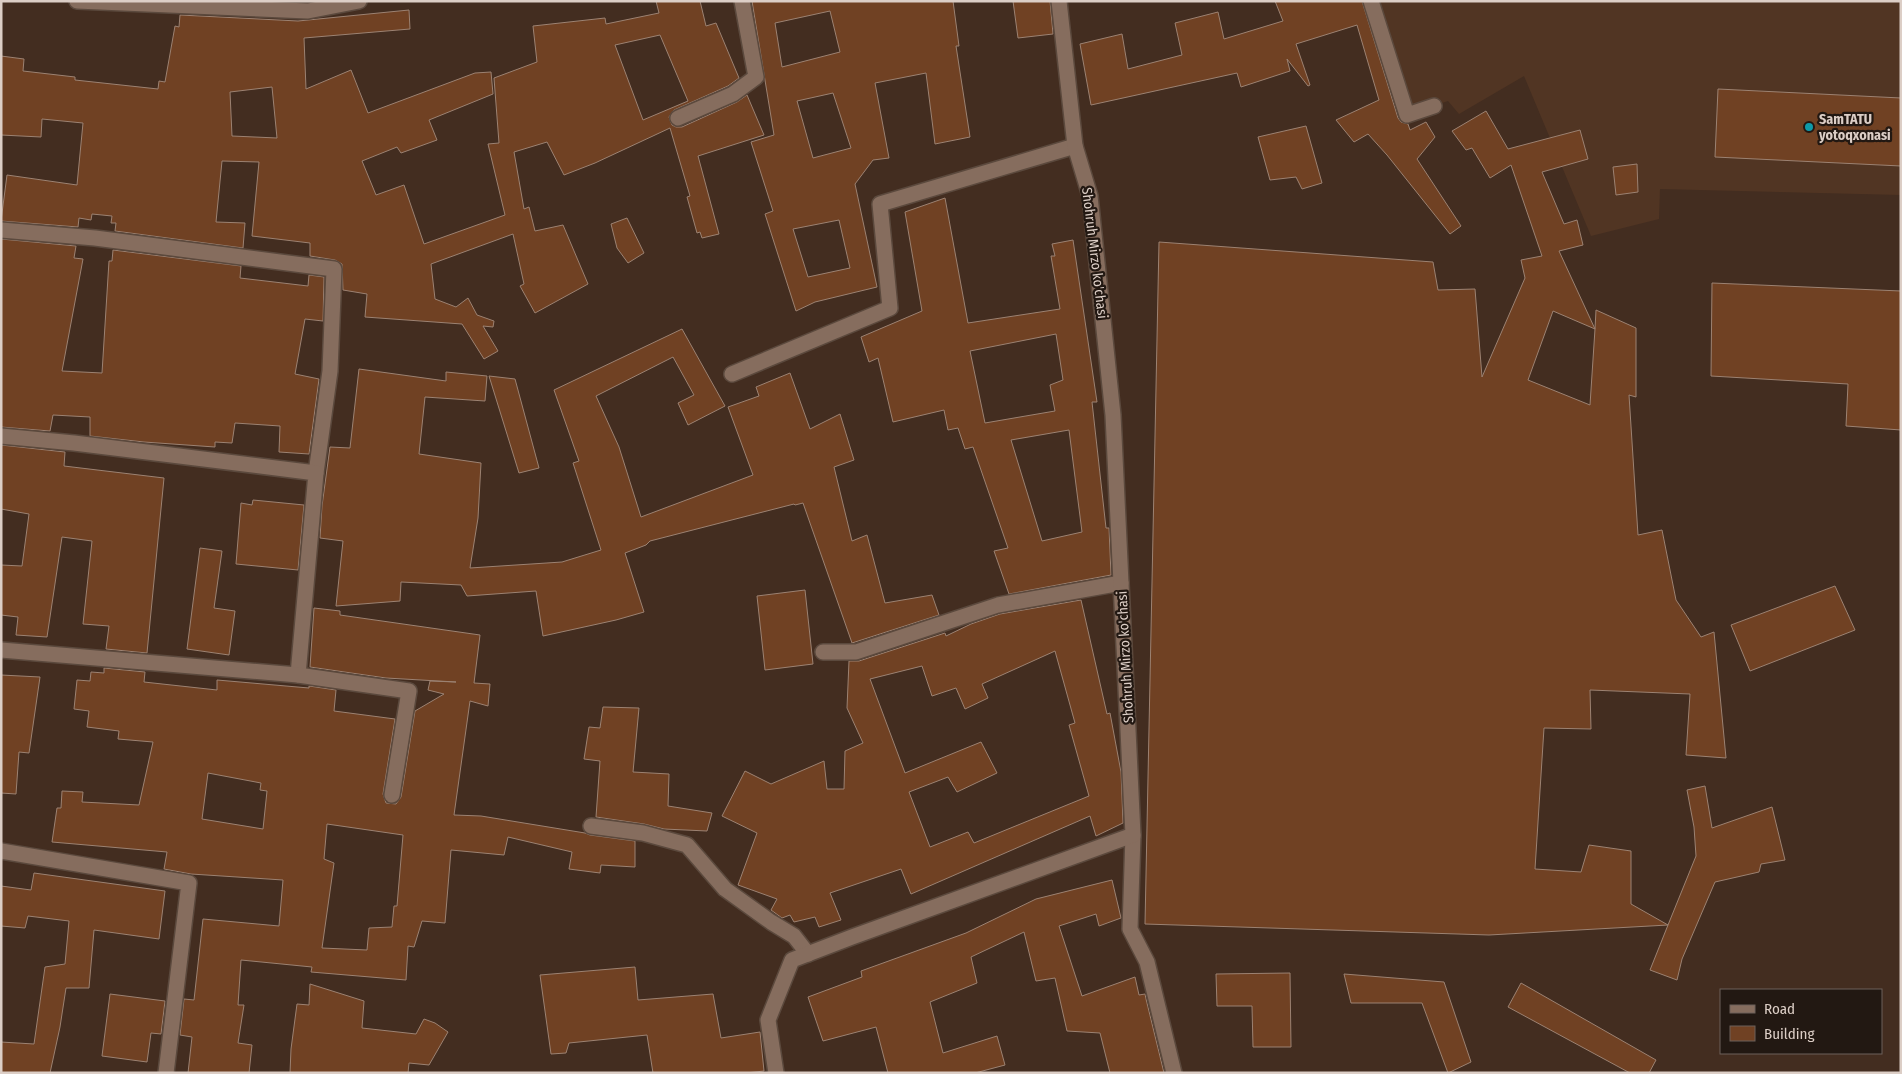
<svg xmlns="http://www.w3.org/2000/svg" width="1902" height="1074" font-family="'Fira Sans Condensed',sans-serif">
	<style>
		.built { fill: #513523 }
		.building { fill: #704123; stroke: #9c8272; fill-rule: evenodd }
		.lines { fill: none; stroke-linecap: round; stroke-linejoin: round }
		.minor-casing { stroke: #5b493d; stroke-width: 18 }
		.minor { stroke: #866d5e; stroke-width: 15 }
		.culture-dot { fill: #0f9aa8; stroke: #221812; stroke-width: 2 }
		.labels { text-anchor: middle; stroke-width: 4.5; stroke-linejoin: round; paint-order: stroke }
		.poi-label { font-size: 14px; font-weight: bold; fill: #dccec6; stroke: #221812; text-anchor: start }
		.street-label { font-size: 14px; fill: #dccec6; stroke: #221812 }
	</style>
	<rect width="100%" height="100%" fill="#432d20"/>
	<!-- built -->
	<polygon class="built" points="1371,1 1901,1 1901,195 1660,189 1659,219 1591,236 1524,76 1459,114 1448,101 1407,115"/>
	<!-- building -->
	<g class="building">
		<path d="M656,1H700L706,26L716,23L739,78L728,86L674,110L669,117L672,125L676,127H682L737,102L747,95L764,135L698,156L719,234L702,238L700,232L697,233L687,197L690,196L670,128L595,163L564,175L547,142L514,152L524,209L529,207L535,231L563,225L588,284L535,313L520,286L524,284L513,234L431,264L435,299L456,307L468,298L477,315L494,321L493,327L483,326L498,351L484,359L462,324L365,317L367,294L343,290L342,264L335,260L310,256V243L252,236L259,162L222,161L216,222L245,223L243,248L115,231L116,223H111L112,216L92,214L91,220L79,218L78,227L1,221L7,175L77,185L83,123L42,119L41,137L1,135V56L24,59L23,71L75,77V80L158,89L159,81L165,82L175,26L179,27L180,15L298,21L409,10L410,29L304,38L306,89L351,70L368,113L475,73L491,72L493,94L429,120L437,140L401,153L397,147L362,161L376,195L404,185L424,244L505,215L488,144L499,143L494,78L537,62L533,26L605,18L606,24L659,13ZM660,35L688,101L643,120L615,45ZM272,87L277,138L232,136L230,92Z"/>
		<path d="M752,1H953L959,46H956L970,137L935,144L926,73L875,83L889,158L873,160L855,184L877,287L815,302L796,311L765,214L773,211L751,142L774,135ZM830,11L840,52L782,67L775,23ZM833,93L851,148L813,158L797,101ZM839,220L850,268L808,277L793,229Z"/>
		<polygon points="1013,1 1050,1 1053,34 1018,38"/>
		<polygon points="1275,1 1362,1 1398,118 1401,122 1408,124 1410,130 1426,122 1435,137 1417,159 1461,226 1450,234 1387,155 1368,134 1354,142 1336,120 1379,100 1357,25 1296,44 1310,85 1308,86 1287,59 1290,71 1241,87 1237,73 1091,105 1080,44 1122,34 1128,69 1182,55 1175,23 1218,12 1224,39 1283,21"/>
		<polygon points="1718,89 1901,98 1901,166 1715,157"/>
		<path d="M1486,111L1508,149L1580,130L1588,159L1542,172L1564,224L1577,220L1583,245L1559,251L1595,329L1596,310L1636,328V397L1629,395L1638,535L1662,530L1676,600L1701,637L1714,632L1726,758L1686,755L1690,694L1590,690L1591,729L1544,728L1535,869L1581,872L1589,845L1631,851V904L1668,925L1696,856L1694,827L1687,790L1705,786L1712,828L1772,807L1785,860L1761,864L1759,872L1715,882L1682,959L1677,980L1650,970L1668,925L1489,935L1145,924L1159,242L1433,262L1438,290L1475,289L1482,377L1525,278L1521,260L1542,256L1511,165L1490,178L1472,148L1466,150L1452,131ZM1553,311L1595,329L1590,405L1528,380Z"/>
		<polygon points="1306,126 1322,183 1302,189 1296,177 1270,180 1258,137"/>
		<polygon points="1637,164 1638,192 1616,195 1613,167"/>
		<path d="M945,198L968,323L1060,309L1051,256H1055L1052,244L1073,240L1097,402H1092L1106,528H1109L1111,575L1009,594L994,551L1008,548L973,447L965,449L958,428L948,430L944,410L893,422L878,358L869,362L861,337L922,311L905,212ZM1056,334L1063,380L1050,385L1055,411L985,423L970,351ZM1069,430L1082,532L1042,541L1011,440Z"/>
		<polygon points="627,218 644,253 628,263 617,248 611,224"/>
		<polygon points="1,239 76,246 74,258 83,259 62,371 102,373 109,261 112,261 113,250 241,266 240,278 308,286 309,275 324,277 323,321 305,319 295,374 319,379 309,454 279,452 280,426 235,423 232,443 215,442 215,447 144,442 90,436 90,417 53,415 50,431 1,427"/>
		<polygon points="1712,283 1901,291 1901,430 1846,426 1848,384 1711,376"/>
		<polygon points="682,329 725,406 688,425 678,403 694,395 673,357 596,396 619,447 641,517 753,475 728,407 759,396 756,387 790,373 810,429 840,414 854,460 834,467 852,541 867,535 885,603 932,595 939,615 852,643 803,503 795,505 794,504 650,541 646,545 625,553 644,612 616,620 543,636 536,591 467,596 461,585 401,582 400,601 336,606 343,541 320,538 322,506 330,447 350,448 359,369 446,381 446,372 487,376 485,401 425,397 419,454 481,463 478,518 470,568 562,562 601,550 573,463 579,461 554,390"/>
		<polygon points="489,376 515,379 539,468 519,473"/>
		<polygon points="1,445 65,452 64,466 164,478 147,653 106,649 109,626 83,624 92,541 62,537 47,637 16,635 18,617 1,615 1,565 22,566 29,514 1,509"/>
		<polygon points="253,500 304,505 298,570 236,564 241,503 252,505"/>
		<polygon points="200,548 222,551 214,608 235,611 229,655 187,649"/>
		<polygon points="1835,586 1855,630 1750,671 1731,625"/>
		<polygon points="805,590 813,664 765,670 757,596"/>
		<path d="M1081,600L1107,714L1110,713L1121,772L1123,823L1096,836L1090,816L911,894L901,869L830,893L841,920L819,927L815,917L794,922L790,915L782,918L771,910L777,899L738,885L757,833L722,816L745,771L771,784L824,761L827,789H844L845,751L863,743L847,708L849,661H859L945,633L946,636L971,624L1000,614ZM1055,651L1075,723L1069,725L1089,796L974,843L968,832L930,847L909,792L948,777L957,792L997,773L981,742L905,773L870,679L922,666L932,696L956,688L965,709L988,698L982,684Z"/>
		<path d="M314,608L340,611V615L480,635L474,683L490,684L488,706L470,701L454,815L481,816L585,833L590,835L635,841V867L601,865L600,873L569,869L572,852L508,837L504,855L451,850L445,923L422,921L414,947L408,946L406,980L311,972L312,967L241,960L238,1005H244L238,1043L252,1045L249,1073H188L192,1037L180,1035L184,999L194,1000L203,919L279,926L283,880L191,874L164,869L167,852L52,842L57,808H61L62,791L83,792L82,802L139,805L153,742L118,739L119,731L87,727L89,711L74,709L77,680L90,681L91,672L104,673V668L145,672L144,682L217,690V680L309,688V686L336,690L334,711L395,719L383,794L386,803L396,804L401,797L415,711L444,694L428,690L430,681L456,682L386,678L310,667ZM208,773L261,783L260,790L267,791L263,829L202,819ZM327,824L403,835L397,906H394L392,927L369,928L367,950L322,948L334,863L324,859Z"/>
		<polygon points="1,675 40,677 29,753 19,752 16,794 1,793"/>
		<polygon points="603,707 639,708 633,772 669,774 668,806 712,813 707,831 664,829 644,824 596,817 600,761 584,759 589,727 600,728"/>
		<polygon points="34,873 165,891 159,939 94,930 89,988 66,988 60,1027 50,1073 1,1073 1,1042 34,1044 45,967 65,964 69,921 28,916 25,928 1,926 1,886 31,890"/>
		<polygon points="1112,880 1121,918 1099,926 1096,914 1059,926 1082,996 1135,977 1139,995 1145,994 1146,999 1164,1073 1110,1073 1100,1033 1067,1031 1055,978 1036,981 1024,932 971,957 977,983 930,1002 943,1053 997,1036 1005,1065 975,1073 888,1073 876,1027 823,1041 808,997 862,977 861,971 966,933 1036,899"/>
		<polygon points="635,967 638,1000 713,994 721,1038 760,1032 764,1071 746,1073 653,1073 647,1035 569,1043 566,1053 551,1054 540,975"/>
		<polygon points="1290,973 1291,1047 1253,1047 1252,1006 1217,1006 1216,974"/>
		<polygon points="1344,974 1444,982 1471,1062 1448,1073 1422,1003 1351,1003"/>
		<polygon points="1521,983 1656,1060 1649,1073 1630,1073 1508,1007"/>
		<polygon points="310,984 364,1001 362,1028 416,1034 424,1019 435,1023 448,1032 429,1065 409,1063 408,1073 290,1073 291,1049 297,1004 309,1005"/>
		<polygon points="110,994 165,1001 161,1034 151,1033 147,1062 102,1056"/>
	</g>
	<g class="lines">
		<!-- minor casing -->
		<g class="minor-casing">
			<g id="minor">
				<polyline points="77,1 308,11 359,1"/>
				<polyline points="1371,1 1407,115 1434,106"/>
				<polyline points="678,118 733,94 756,77 742,1"/>
				<polyline points="1,230 95,238 334,269 330,371 316,473"/>
				<polyline points="732,374 890,308 880,204 1075,146"/>
				<polyline points="1,436 74,443 316,473 298,675"/>
				<polyline points="1,650 298,675 409,691 392,795"/>
				<polyline points="823,652 856,652 998,605 1121,583"/>
				<polyline points="591,826 643,833 687,845 725,889 771,922 794,936 808,954"/>
				<polyline points="1133,835 1130,929 1147,962 1174,1073"/>
				<polyline points="1,851 189,883 166,1073"/>
				<polyline points="776,1073 768,1020 792,960 852,937 1133,835 1113,415 1090,196 1075,146 1059,1"/>
			</g>
		</g>
		<!-- minor -->
		<use href="#minor" class="minor"/>
	</g>
	<!-- markers -->
	<circle class="culture-dot" cx="1809" cy="127" r="5"/>
	<g class="labels">
		<!-- poi labels -->
		<g class="poi-label">
			<text x="1819" y="124">SamTATU<tspan x="1819" dy="16">yotoqxonasi</tspan></text>
		</g>
		<!-- street labels -->
		<g class="street-label">
			<text transform="translate(1095 253) rotate(83)" y="5">Shohruh Mirzo ko'chasi</text>
			<text transform="translate(1125 657) rotate(-93)" y="5">Shohruh Mirzo ko'chasi</text>
		</g>
	</g>
	<!-- border -->
	<rect width="1902" height="1074" fill="none" stroke="#dccec6" stroke-width="5"/>
	<!-- legend -->
	<rect x="1720" y="989" width="162" height="65" fill="#221812" stroke="#6c615a"/>
	<rect x="1730" y="1005" width="25" height="8" fill="#866d5e" stroke="#6c615a"/>
	<text x="1764" y="1014" font-size="15" fill="#dccec6">Road</text>
	<rect x="1730" y="1026" width="25" height="15" fill="#704123" stroke="#6c615a"/>
	<text x="1764" y="1039" font-size="15" fill="#dccec6">Building</text>
</svg>
